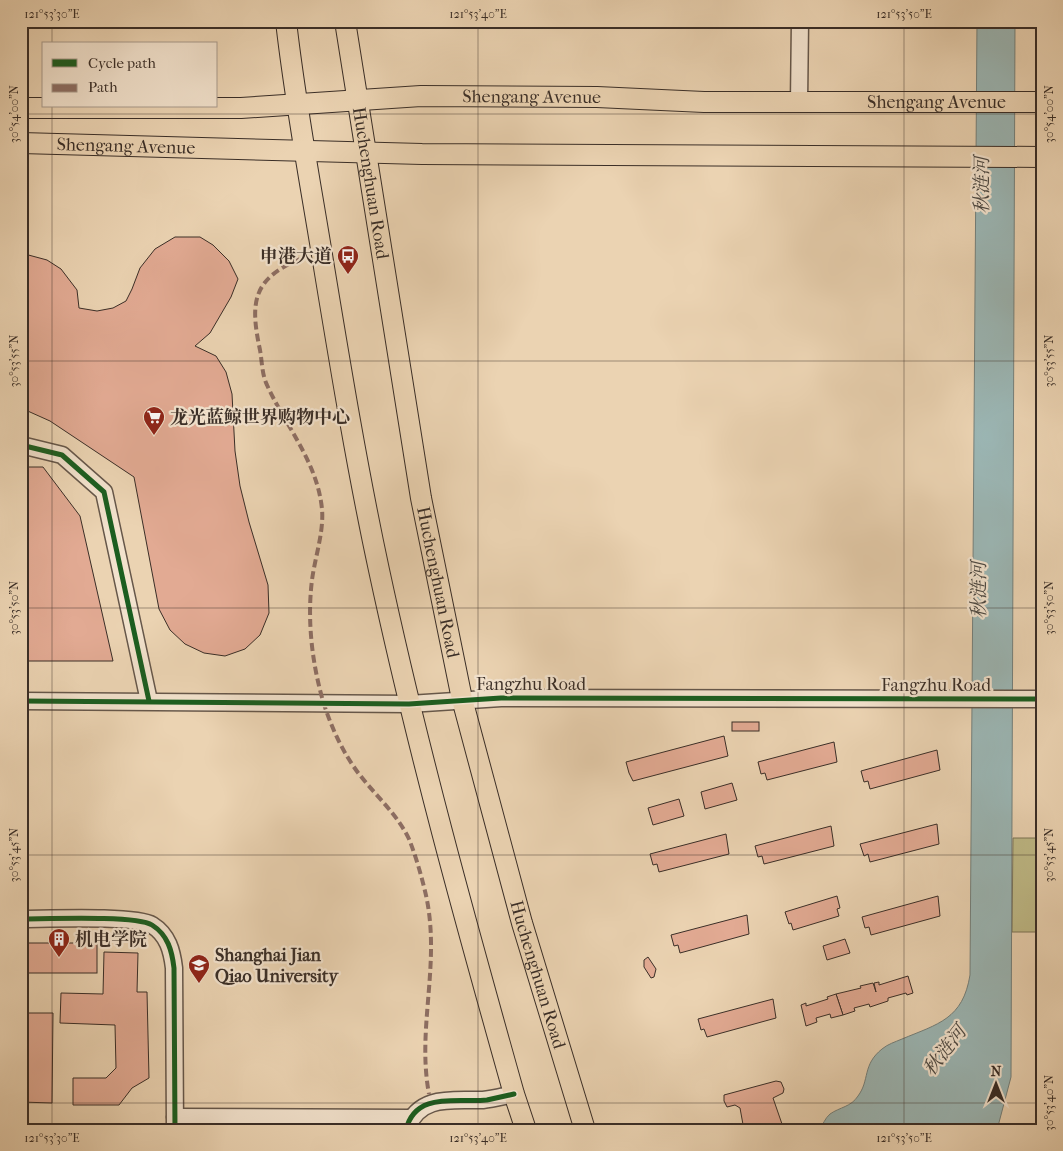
<svg xmlns="http://www.w3.org/2000/svg" width="1063" height="1151" font-family="'IM FELL French Canon','Noto Serif SC',serif">
	<style>
		.green { fill: #bfba87; stroke: #7c7457 }
		.water { fill: #9bb6b4; stroke: #74807c }
		.building { fill: #e2aa93; stroke: #3a2e27 }
		.lines { fill: none; stroke-linecap: round; stroke-linejoin: round }
		.minor-casing { stroke: #66574a; stroke-width: 19 }
		.major-casing { stroke: #3a2e27; stroke-width: 22 }
		.minor { stroke: #f2e2cd; stroke-width: 16 }
		.major { stroke: #ebd3b2; stroke-width: 20 }
		.quiet { stroke: #8d6e63; stroke-width: 4; stroke-dasharray: 8 4; stroke-linecap: butt }
		.cycleway-casing { stroke: #f2e2cd; stroke-width: 8 }
		.cycleway { stroke: #1b5e20; stroke-width: 5 }
		.ticks { fill: none; stroke: #3a2e27; stroke-width: 1; stroke-opacity: 0.45 }
		.labels { text-anchor: middle; stroke-width: 4.5; stroke-linejoin: round; paint-order: stroke }
		.street-label { font-size: 18px; fill: #3a2e27; stroke: #f2e2cd }
		.poi-label { font-size: 18px; font-weight: bold; fill: #3a2e27; stroke: #f2e2cd; text-anchor: start }
		.water-label { font-size: 19px; font-style: italic; fill: #4d4943; stroke: #f2e2cd }
		.neatline { fill: none; stroke: #3a2e27; stroke-width: 2 }
		.ticks-label { font-size: 12px; text-anchor: middle; fill: #3a2e27 }
	</style>
	<rect width="100%" height="100%" fill="#ebd3b2"/>
	<filter id="stains"><feTurbulence type="fractalNoise" baseFrequency=".004" numOctaves="4"/><feColorMatrix values="0 0 0 0 .2 0 0 0 0 .09 0 0 0 0 .02 0 0 0 .5 -.17"/></filter>
	<radialGradient id="worn" r=".72"><stop offset=".6" stop-color="#630" stop-opacity="0"/><stop offset="1" stop-color="#630" stop-opacity=".3"/></radialGradient>
	<!-- green -->
	<polygon class="green" points="1013,838 1042,838 1042,932 1012,932"/>
	<!-- water -->
	<path class="water" d="M977,21H1015L1011,1077L997,1130H819C823,1125 825,1118 830,1114C840,1107 851,1107 858,1096C870,1080 862,1065 882,1049C888,1044 895,1042 902,1039C938,1024 963,1019 970,975Z"/>
	<!-- building -->
	<g class="building">
		<polygon points="175,237 200,237 213,245 229,261 238,279 231,297 210,333 195,346 216,356 226,372 232,394 235,451 240,486 249,522 268,585 269,613 260,635 245,649 225,656 204,653 185,644 170,630 159,609 134,477 50,421 21,408 21,253 47,260 61,269 77,290 79,308 97,311 113,308 126,301 132,289 140,268 155,249"/>
		<polygon points="21,467 43,467 80,516 113,661 21,661"/>
		<rect x="732" y="722" width="27" height="9"/>
		<polygon points="724,736 728,756 633,781 629,773 626,762"/>
		<polygon points="834,742 837,762 767,780 765,773 761,774 758,762"/>
		<polygon points="937,750 940,770 870,789 868,781 864,782 861,771"/>
		<polygon points="732,783 737,800 705,809 701,792"/>
		<polygon points="679,799 684,816 653,825 648,808"/>
		<polygon points="937,824 939,844 870,862 868,854 864,856 860,844"/>
		<polygon points="831,826 834,846 764,864 762,856 758,857 755,846"/>
		<polygon points="726,834 729,854 659,872 657,864 653,865 650,854"/>
		<polygon points="837,896 840,908 837,909 839,916 793,930 791,923 789,924 785,912"/>
		<polygon points="938,896 940,916 871,935 869,927 865,928 862,917"/>
		<polygon points="747,915 749,934 680,953 678,945 674,946 671,935"/>
		<polygon points="845,939 850,953 827,960 823,946"/>
		<rect x="21" y="943" width="76" height="30"/>
		<polygon points="104,952 138,953 137,992 147,992 149,1078 132,1088 119,1105 73,1105 73,1078 106,1078 116,1068 115,1025 60,1023 61,993 103,994"/>
		<polygon points="648,957 656,969 654,977 651,978 644,967 644,960"/>
		<polygon points="908,976 913,993 907,995 906,993 888,998 888,1001 870,1007 869,1004 854,1008 855,1011 843,1015 836,994 861,988 860,986 873,983 876,992 874,983 879,982 879,985"/>
		<polygon points="836,994 843,1015 831,1018 830,1014 816,1018 817,1022 806,1026 801,1005 806,1003 806,1006 828,999 827,997"/>
		<polygon points="773,999 776,1018 707,1037 704,1029 701,1030 698,1019"/>
		<polygon points="21,1013 53,1013 52,1103 21,1102"/>
		<polygon points="776,1081 781,1082 784,1089 783,1093 773,1098 782,1124 781,1130 768,1130 767,1124 757,1126 757,1130 744,1130 740,1108 735,1105 727,1107 724,1101 724,1095"/>
	</g>
	<g class="lines">
		<!-- minor casing -->
		<g class="minor-casing">
			<g id="minor">
				<polyline points="799,102 800,21"/>
				<polyline points="21,445 62,455 104,492 149,701"/>
				<polyline points="21,701 409,704 501,698 1042,699"/>
				<path d="M21,919C45,919 136,915 152,925C168,935 172,951 174,968L175,1130"/>
				<polyline points="175,1117 410,1118"/>
				<path d="M407,1128C420,1094 453,1101 483,1100C493,1099 504,1096 514,1094"/>
			</g>
		</g>
		<!-- major casing -->
		<g class="major-casing">
			<g id="major">
				<path d="M286,21C295,102 310,181 323,261C340,364 357,468 379,570C417,747 465,920 514,1094L526,1130"/>
				<path id="s1" d="M345,21L421,498L462,699L522,923L585,1130"/>
				<path id="s2" d="M21,108H241L421,96L597,97L704,102H1042"/>
				<path id="s3" d="M21,143L422,154L1042,157"/>
			</g>
		</g>
		<!-- minor -->
		<use href="#minor" class="minor"/>
		<!-- major -->
		<use href="#major" class="major"/>
		<!-- quiet -->
		<path class="quiet" d="M300,259C252,279 250,303 260,350C262,361 262,375 267,385C286,427 317,461 322,509C324,532 315,557 312,580C307,620 312,663 323,701C331,727 343,753 359,774C376,796 397,814 409,839C415,854 420,871 424,887C443,959 416,1025 429,1094"/>
		<!-- cycleway casing -->
		<g class="cycleway-casing">
			<g id="cycleway">
				<polyline points="21,445 62,455 104,492 149,701"/>
				<polyline points="21,701 409,704 501,698 1042,699"/>
				<path d="M21,919C45,919 136,915 152,925C168,935 172,951 174,968L175,1130"/>
				<path d="M406,1130C415,1091 457,1103 487,1100C496,1098 505,1096 514,1094"/>
			</g>
		</g>
		<!-- cycleway -->
		<use href="#cycleway" class="cycleway"/>
	</g>
	<!-- ticks -->
	<path class="ticks" d="M52,21V44M478,21V1130M904,21V1130M52,106V1130M21,114H1042M21,361H1042M21,608H1042M21,855H1042M21,1103H1042"/>
	<!-- icons -->
	<defs>
		<g id="bus-pin" transform="scale(1.125)"><path d="M0 17L-7.5 6A9.5 9.5 0 1 1 7.5 6Z" fill="#8f2418" stroke="#f2e2cd"/><path d="M-5-6H5V4H4V6H2V4H-2V6H-4V4H-5ZM-3.5-4V0h7V-4ZM-3.5 1.2v1.5H-2V1.2ZM2 1.2v1.5H3.5V1.2Z" fill="#fff"/></g>
		<g id="supermarket-pin" transform="scale(1.125)"><path d="M0 17L-7.5 6A9.5 9.5 0 1 1 7.5 6Z" fill="#8f2418" stroke="#f2e2cd"/><path d="M-6-5.5h2.5l.6 2H6L4.5 2H-2.5L-4.4-4H-6ZM-1.5 3.2a1.3 1.3 0 1 0 .1 0ZM3 3.2a1.3 1.3 0 1 0 .1 0Z" fill="#fff"/></g>
		<g id="building-pin" transform="scale(1.125)"><path d="M0 17L-7.5 6A9.5 9.5 0 1 1 7.5 6Z" fill="#8f2418" stroke="#f2e2cd"/><path d="M-4-6H4V6H1V3H-1V6H-4ZM-2.5-4.3h1.7v1.8h-1.7ZM.8-4.3h1.7v1.8H.8ZM-2.5-1h1.7V.8h-1.7ZM.8-1h1.7V.8H.8Z" fill="#fff"/></g>
		<g id="university-pin" transform="scale(1.125)"><path d="M0 17L-7.5 6A9.5 9.5 0 1 1 7.5 6Z" fill="#8f2418" stroke="#f2e2cd"/><path d="M0-5L7-2L0 1L-7-2ZM-4 1L0 2.5L4 1V4Q0 6-4 4Z" fill="#fff"/></g>
	</defs>
	<g fill-rule="evenodd">
		<use href="#bus-pin" x="348" y="256"/>
		<use href="#supermarket-pin" x="154" y="417"/>
		<use href="#building-pin" x="59" y="939"/>
		<use href="#university-pin" x="199" y="965"/>
	</g>
	<g class="labels">
		<!-- street labels -->
		<g class="street-label">
			<text dy="6" stroke="none"><textPath href="#s2" startOffset="511">Shengang Avenue</textPath></text>
			<text dy="6" stroke="none"><textPath href="#s2" startOffset="916">Shengang Avenue</textPath></text>
			<text dy="6" stroke="none"><textPath href="#s3" startOffset="105">Shengang Avenue</textPath></text>
			<text dy="6" stroke="none"><textPath href="#s1" startOffset="164">Huchenghuan Road</textPath></text>
			<text dy="6" stroke="none"><textPath href="#s1" startOffset="569">Huchenghuan Road</textPath></text>
			<text x="531" y="690">Fangzhu Road</text>
			<text x="936" y="691">Fangzhu Road</text>
			<text dy="6" stroke="none"><textPath href="#s1" startOffset="974">Huchenghuan Road</textPath></text>
		</g>
		<!-- poi labels -->
		<g class="poi-label">
			<text x="332" y="262" text-anchor="end">申港大道</text>
			<text x="170" y="423">龙光蓝鲸世界购物中心</text>
			<text x="75" y="945">机电学院</text>
			<text x="215" y="961">Shanghai Jian<tspan x="215" dy="21">Qiao University</tspan></text>
		</g>
		<!-- water labels -->
		<g class="water-label">
			<text transform="translate(981 185) rotate(-90)" y="7">秋涟河</text>
			<text transform="translate(978 590) rotate(-90)" y="7">秋涟河</text>
			<text transform="translate(944 1050) rotate(-52)" y="7">秋涟河</text>
		</g>
	</g>
	<!-- margin -->
	<rect width="1063" height="1151" fill="none" stroke="#ebd3b2" stroke-width="55"/>
	<!-- legend -->
	<rect x="42" y="42" width="175" height="65" fill="#f2e2cd" stroke="#a89a8b"/>
	<rect x="52" y="59" width="25" height="8" fill="#1b5e20" stroke="#a89a8b"/>
	<text x="88" y="68" font-size="15" fill="#3a2e27">Cycle path</text>
	<rect x="52" y="84" width="25" height="8" fill="#8d6e63" stroke="#a89a8b"/>
	<text x="88" y="92" font-size="15" fill="#3a2e27">Path</text>
	<!-- north arrow -->
	<g transform="translate(996 1084)" stroke="#f2e2cd" stroke-width="4" paint-order="stroke">
	<path d="M0-4L9 19L0 12L-9 19Z" fill="#3a2e27"/>
	<text y="-8" font-size="14" font-weight="bold" text-anchor="middle" fill="#3a2e27">N</text>
	</g>
	<rect x="28" y="28" width="1008" height="1096" class="neatline"/>
	<g class="ticks-label">
		<text x="52" y="18">121°53'30"E</text>
		<text x="478" y="18">121°53'40"E</text>
		<text x="904" y="18">121°53'50"E</text>
		<text transform="translate(14 114) rotate(-90)" y="4">30°54'00"N</text>
		<text transform="translate(1049 114) rotate(-90)" y="4">30°54'00"N</text>
		<text transform="translate(14 361) rotate(-90)" y="4">30°53'55"N</text>
		<text transform="translate(1049 361) rotate(-90)" y="4">30°53'55"N</text>
		<text transform="translate(14 608) rotate(-90)" y="4">30°53'50"N</text>
		<text transform="translate(1049 608) rotate(-90)" y="4">30°53'50"N</text>
		<text transform="translate(14 855) rotate(-90)" y="4">30°53'45"N</text>
		<text transform="translate(1049 855) rotate(-90)" y="4">30°53'45"N</text>
		<text transform="translate(1049 1103) rotate(-90)" y="4">30°53'40"N</text>
		<text x="52" y="1142">121°53'30"E</text>
		<text x="478" y="1142">121°53'40"E</text>
		<text x="904" y="1142">121°53'50"E</text>
	</g>
	<rect width="100%" height="100%" filter="url(#stains)"/>
	<rect width="100%" height="100%" fill="url(#worn)"/>
</svg>
